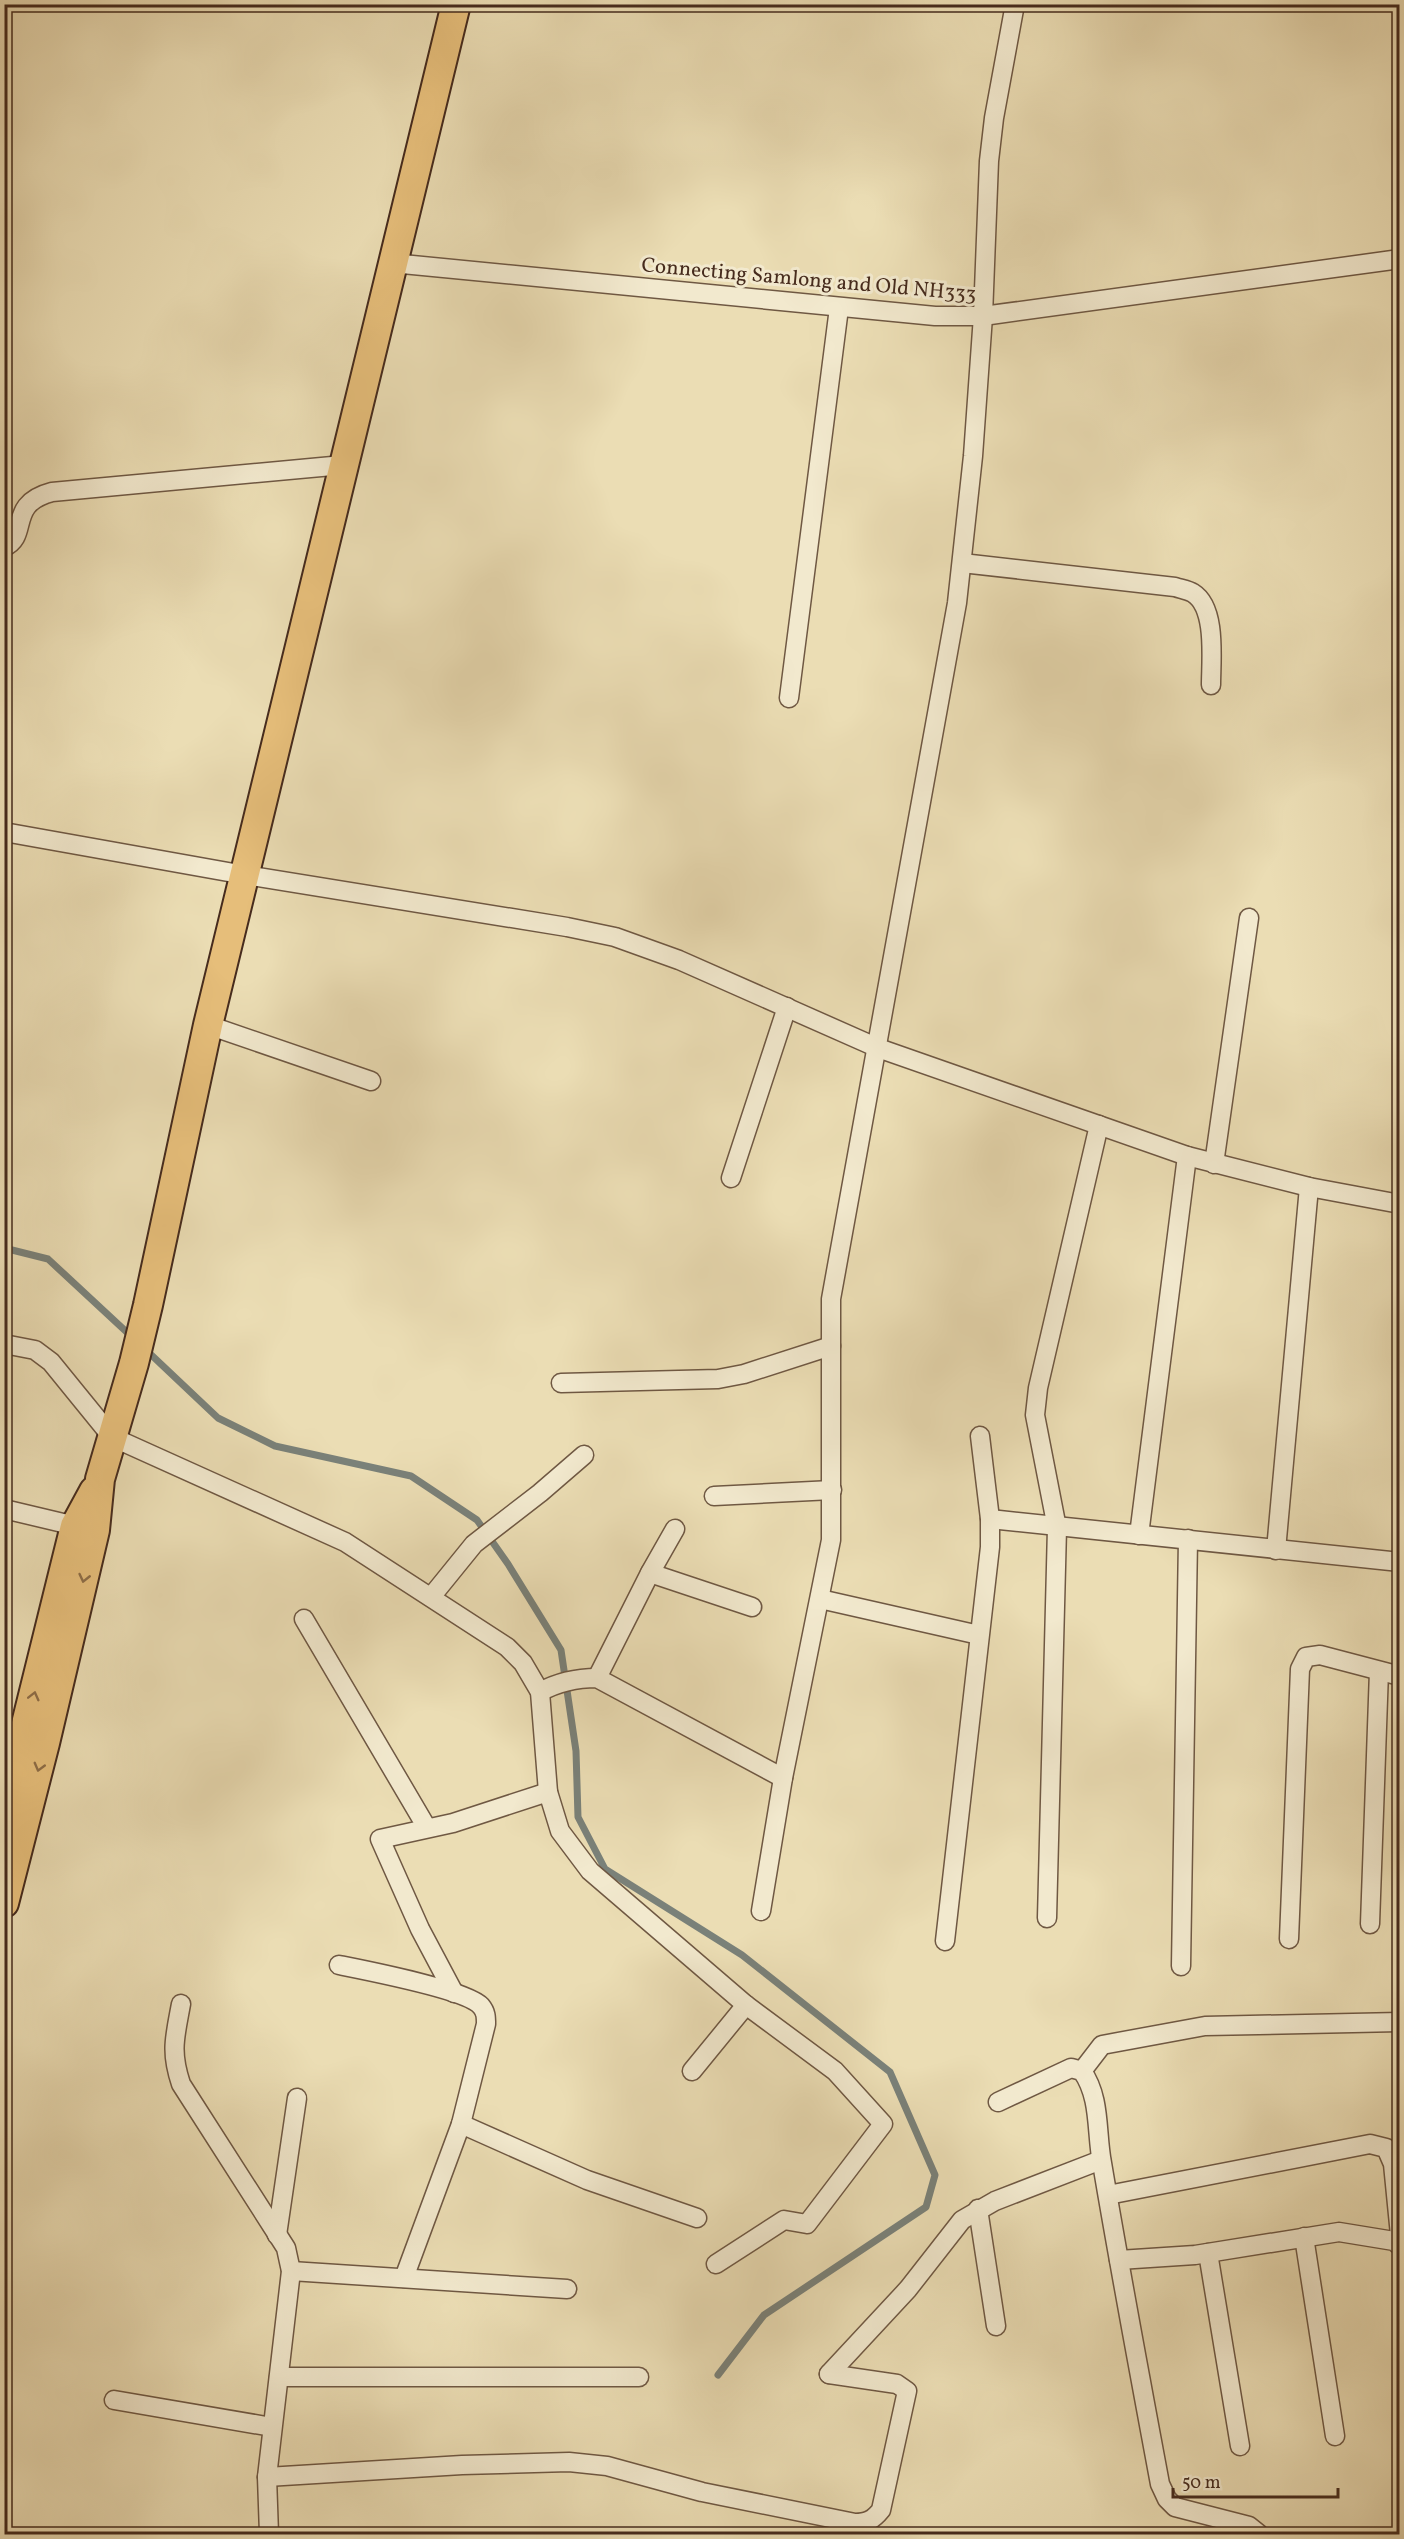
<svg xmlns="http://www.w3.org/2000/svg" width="1404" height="2539" font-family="Vollkorn,serif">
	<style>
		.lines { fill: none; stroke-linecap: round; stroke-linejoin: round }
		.stream { stroke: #7a8179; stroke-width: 7 }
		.minor-casing { stroke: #6f5843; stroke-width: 21 }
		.primary-casing { stroke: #462b1d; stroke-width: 32 }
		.minor { stroke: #f2e9ce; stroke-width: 18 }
		.primary { stroke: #e6be7a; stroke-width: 28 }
		.oneway { stroke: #8e6d47 }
		.labels { text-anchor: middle; stroke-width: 6; stroke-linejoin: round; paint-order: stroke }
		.street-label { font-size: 21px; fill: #462b1d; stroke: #f2e9ce }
	</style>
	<rect width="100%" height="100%" fill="#ebddb4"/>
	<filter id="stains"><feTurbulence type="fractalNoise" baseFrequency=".00333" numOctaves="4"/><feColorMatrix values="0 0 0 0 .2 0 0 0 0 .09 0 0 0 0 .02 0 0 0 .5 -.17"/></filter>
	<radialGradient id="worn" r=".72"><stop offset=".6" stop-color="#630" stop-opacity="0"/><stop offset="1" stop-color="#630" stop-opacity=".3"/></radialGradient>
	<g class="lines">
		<!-- stream -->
		<g class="stream">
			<polyline points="4,1248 48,1259 132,1337"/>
			<polyline points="145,1349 218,1418 275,1446 411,1476 477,1520 508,1564 561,1650 576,1751 578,1817 605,1869 742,1955 890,2072 935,2175 926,2207 764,2315 718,2375"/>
		</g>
		<!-- minor casing -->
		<g class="minor-casing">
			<g id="minor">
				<polyline points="392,263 935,316 983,316 1400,259"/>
				<path d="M4,547C30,536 6,504 52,492L343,465"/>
				<path d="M962,563L1175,587C1181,589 1188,590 1193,593C1217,608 1211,660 1211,685"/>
				<polyline points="789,698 839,308"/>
				<polyline points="4,832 245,875 567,927 615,937 679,960 878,1048 1187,1156 1309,1187 1400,1204"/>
				<polyline points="208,1025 371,1081"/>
				<polyline points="1214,1164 1249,918"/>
				<polyline points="731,1178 787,1007"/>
				<polyline points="4,1344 35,1350 51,1362 112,1437 345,1542 507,1647 523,1663 540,1692 548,1792 560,1831 590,1871 746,2005 835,2071 883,2124 807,2224 784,2220 716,2264"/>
				<polyline points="561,1383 718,1379 744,1374 831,1346"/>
				<polyline points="714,1496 832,1490"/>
				<polyline points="4,1509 84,1528"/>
				<polyline points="990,1519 1400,1562"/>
				<polyline points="1139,1535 1187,1156"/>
				<polyline points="1276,1550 1309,1187"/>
				<polyline points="650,1573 752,1607"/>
				<polyline points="431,1597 474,1544 540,1493 584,1455"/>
				<polyline points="820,1599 979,1635"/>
				<polyline points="304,1619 427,1828"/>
				<polyline points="597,1678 650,1573 675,1529"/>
				<path d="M540,1692C558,1682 576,1678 597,1678L783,1778"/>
				<polyline points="761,1911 783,1778 831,1540 831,1299 957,603 973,456 983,316 989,161 994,118 1015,4"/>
				<polyline points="1047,1918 1057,1528 1035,1415 1038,1388 1099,1125"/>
				<polyline points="1370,1924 1379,1671"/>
				<polyline points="1289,1939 1300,1669 1306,1657 1320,1655 1400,1676"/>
				<polyline points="945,1941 990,1547 990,1519 980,1436"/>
				<path d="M339,1965C364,1970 467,1990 481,2006C486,2012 486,2017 486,2024L461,2124L404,2278"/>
				<polyline points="1181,1966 1188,1539"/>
				<polyline points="454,1993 420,1929 380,1839 453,1823 548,1792"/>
				<path d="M181,2004C175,2037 170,2051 181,2084L286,2248L291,2271L267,2477L269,2534"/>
				<polyline points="692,2071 746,2005"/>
				<polyline points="1082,2071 1102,2045 1205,2026 1400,2022"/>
				<path d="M998,2102L1071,2068L1082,2071C1101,2098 1096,2132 1102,2163C1120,2270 1140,2377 1160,2484L1167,2499L1175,2507L1249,2526L1259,2534"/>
				<polyline points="461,2124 587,2180 697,2218"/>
				<polyline points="1108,2195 1370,2144 1386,2148 1393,2164 1400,2235"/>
				<polyline points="978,2209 996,2326"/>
				<polyline points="277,2235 297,2098"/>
				<polyline points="1304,2237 1335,2436"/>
				<polyline points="1208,2253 1240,2446"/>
				<polyline points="1119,2260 1195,2255 1339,2232 1394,2241 1400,2246"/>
				<polyline points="291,2271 567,2289"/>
				<polyline points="829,2374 908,2289 962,2220 995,2201 1101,2160"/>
				<polyline points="279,2377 639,2377"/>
				<polyline points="114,2400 272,2427"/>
				<path d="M267,2477L462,2465L569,2462L607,2466L702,2492L855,2523C867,2523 873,2520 881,2510L907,2391L897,2384L829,2374"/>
			</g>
		</g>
		<!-- primary casing -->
		<g class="primary-casing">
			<g id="primary">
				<polyline points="4,1813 75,1526 94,1491"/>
				<polyline points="4,1903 45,1743 95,1530 100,1479 134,1363 148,1305 208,1025 456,4"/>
			</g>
		</g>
		<!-- minor -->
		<use href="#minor" class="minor"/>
		<!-- primary -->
		<use href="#primary" class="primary"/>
	</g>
	<!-- one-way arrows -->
	<defs><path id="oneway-chevron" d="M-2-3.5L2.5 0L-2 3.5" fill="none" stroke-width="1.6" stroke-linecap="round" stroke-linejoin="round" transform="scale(1.5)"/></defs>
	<g class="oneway">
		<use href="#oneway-chevron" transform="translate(84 1578) rotate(103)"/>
		<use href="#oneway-chevron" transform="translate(34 1696) rotate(-76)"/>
		<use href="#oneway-chevron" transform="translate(39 1767) rotate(105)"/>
	</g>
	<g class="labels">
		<!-- street labels -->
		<g class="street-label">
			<text transform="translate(809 279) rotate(5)" y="7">Connecting Samlong and Old NH333</text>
		</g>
	</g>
	<!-- margin -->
	<rect width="1404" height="2539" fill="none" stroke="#ebddb4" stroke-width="24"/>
	<rect x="6" y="6" width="1392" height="2527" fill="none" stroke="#462b1d" stroke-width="3"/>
	<rect x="12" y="12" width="1380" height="2515" fill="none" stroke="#462b1d" stroke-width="1.5"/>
	<!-- scale -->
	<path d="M1173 2488v9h165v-9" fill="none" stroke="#462b1d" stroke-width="3"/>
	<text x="1182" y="2488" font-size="18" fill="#462b1d" stroke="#f2e9ce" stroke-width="4.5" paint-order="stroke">50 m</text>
	<rect width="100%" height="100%" filter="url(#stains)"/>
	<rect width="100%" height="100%" fill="url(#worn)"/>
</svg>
